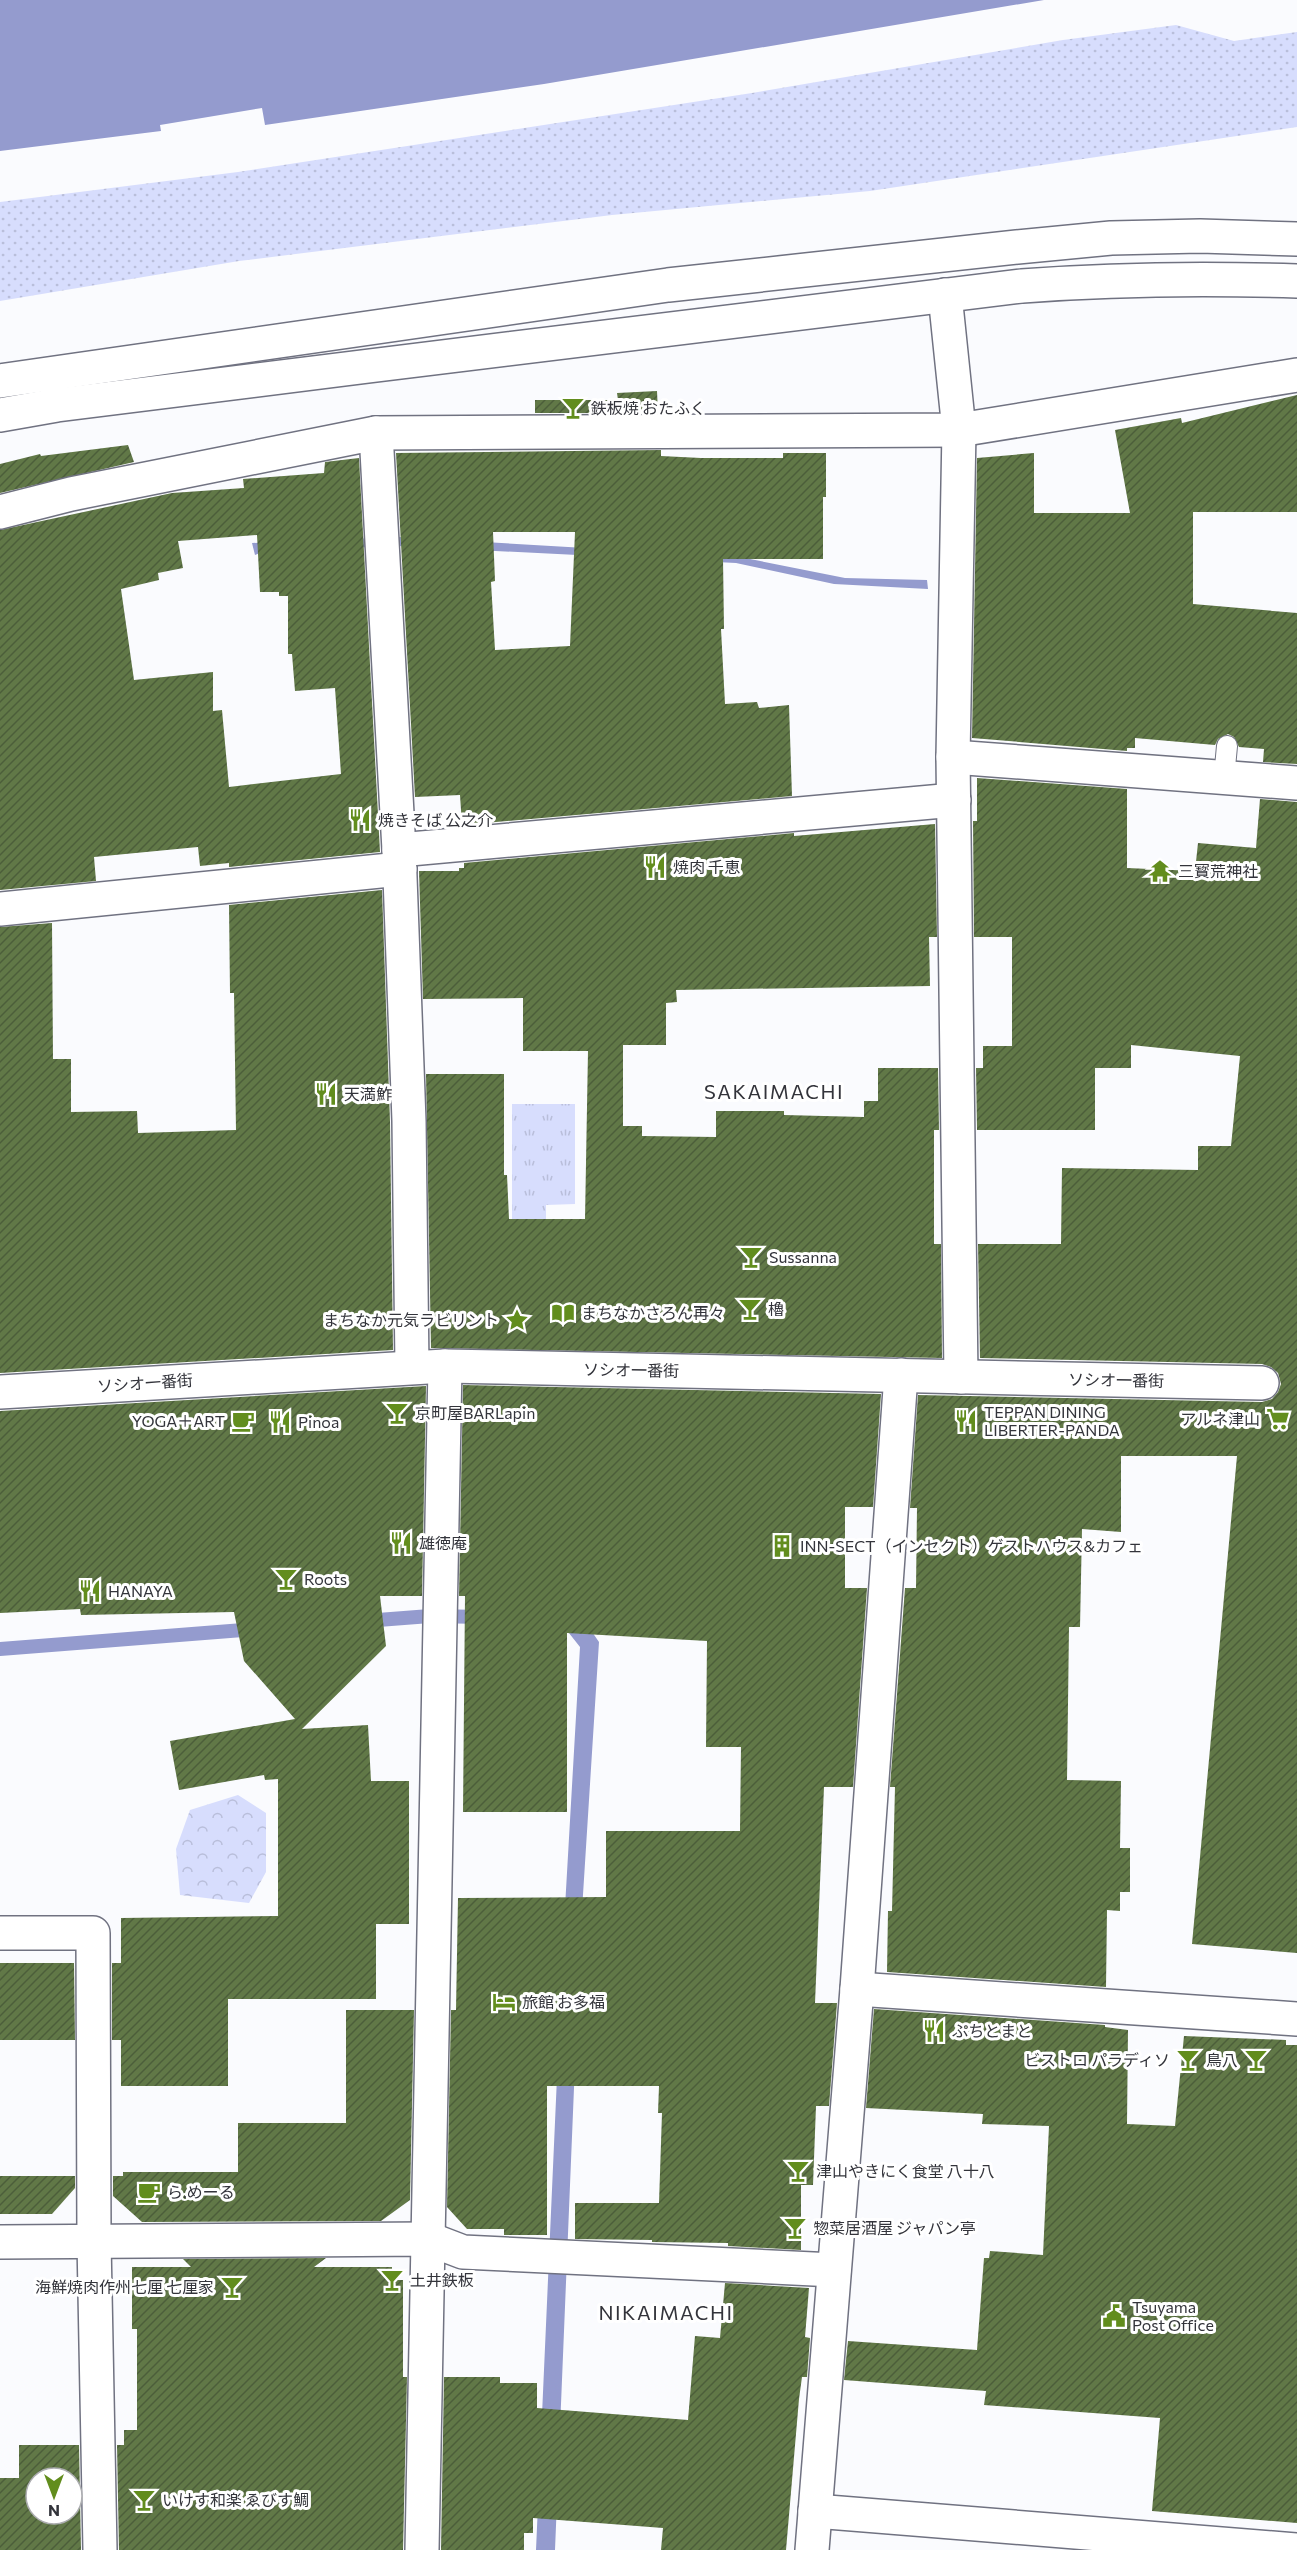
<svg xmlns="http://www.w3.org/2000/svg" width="1297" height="2550" font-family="Commissioner,'Noto Sans JP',sans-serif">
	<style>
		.grass { fill: url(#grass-dots) }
		.forest { fill: url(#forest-crowns) }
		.park { fill: url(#park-tufts) }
		.water { fill: #949bce }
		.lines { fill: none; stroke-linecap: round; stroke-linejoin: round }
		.stream { stroke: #949bce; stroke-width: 14 }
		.building { fill: url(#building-hatch); fill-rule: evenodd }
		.lane-casing { stroke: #707281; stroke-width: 22 }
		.street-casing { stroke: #707281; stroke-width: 36 }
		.secondary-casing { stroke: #707281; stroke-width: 36 }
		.lane { stroke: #fff; stroke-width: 20 }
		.street { stroke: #fff; stroke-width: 33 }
		.secondary { stroke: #fff; stroke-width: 33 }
		.labels { text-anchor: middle; stroke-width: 6; stroke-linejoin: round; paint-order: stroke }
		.poi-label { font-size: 16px; fill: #33343b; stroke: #fff; text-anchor: start }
		.street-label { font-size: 16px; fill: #33343b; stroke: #fff }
		.quarter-label { font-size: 20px; letter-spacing: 1.5px; fill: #33343b; stroke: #fff }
	</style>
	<defs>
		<pattern id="grass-dots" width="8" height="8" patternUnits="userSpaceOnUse" patternTransform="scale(1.5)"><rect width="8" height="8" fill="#d7ddfd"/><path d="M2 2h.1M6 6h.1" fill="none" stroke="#b9beda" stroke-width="1.8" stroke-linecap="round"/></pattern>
		<pattern id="forest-crowns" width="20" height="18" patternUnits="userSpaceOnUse" patternTransform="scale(1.5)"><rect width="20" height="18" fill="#d7ddfd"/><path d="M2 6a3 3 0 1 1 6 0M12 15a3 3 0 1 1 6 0" fill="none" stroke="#b9beda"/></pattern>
		<pattern id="park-tufts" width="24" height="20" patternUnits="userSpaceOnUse" patternTransform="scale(1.5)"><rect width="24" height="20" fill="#d7ddfd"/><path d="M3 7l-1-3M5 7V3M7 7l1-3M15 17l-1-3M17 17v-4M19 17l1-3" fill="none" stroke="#b9beda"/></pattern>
		<pattern id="building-hatch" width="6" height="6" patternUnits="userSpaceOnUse" patternTransform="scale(1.5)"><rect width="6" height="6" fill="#617847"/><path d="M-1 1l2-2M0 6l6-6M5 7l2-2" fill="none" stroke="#4c5e3a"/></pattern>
	</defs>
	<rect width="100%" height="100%" fill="#fafbfe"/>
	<!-- grass -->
	<polygon class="grass" points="1176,25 1234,41 1297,32 1297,127 870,191 612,215 239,261 0,301 0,202 238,172 752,93 1063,40"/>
	<!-- forest -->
	<polygon class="forest" points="238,1795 266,1813 266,1872 249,1903 180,1895 176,1849 190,1810"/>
	<!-- park -->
	<polygon class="park" points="512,1104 575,1104 575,1204 546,1205 546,1332 512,1332"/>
	<!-- water -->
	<g class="water">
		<polygon points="0,0 1044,0 544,84 265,125 262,108 160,125 161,131 0,151"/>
		<polygon points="399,537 740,557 845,578 927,580 928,589 834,584 736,563 398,546 265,551 255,555 252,543"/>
		<polygon points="581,1616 599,1642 580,1942 555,2550 536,2550 563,1942 580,1647 565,1628"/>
	</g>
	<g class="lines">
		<!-- stream -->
		<g class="stream">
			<polyline points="365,1621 430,1616 483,1617"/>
			<polyline points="0,1649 256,1629"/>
		</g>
	</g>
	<!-- building -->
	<g class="building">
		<polygon points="657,391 658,413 535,413 535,400 618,400 617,393"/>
		<polygon points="1297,395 1297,512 1193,512 1193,604 1297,613 1297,764 1263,762 1264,749 1239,747 1234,737 1228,734 1218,739 1215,745 1135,738 1135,748 1127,748 1127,751 972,738 977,458 1034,453 1034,513 1130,513 1115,430 1181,418 1182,423"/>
		<polygon points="128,445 134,462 0,493 0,464 40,454 41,456"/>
		<path d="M661,450V456L701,458H783V453H826V497H823V559H723L724,629H721L725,704L757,702L759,708L789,705L792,796L462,825L460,795L415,797L396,453ZM493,532H575L570,646L495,650L491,582L495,581Z"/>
		<path d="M359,458L380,852L229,867V863L200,866L198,847L94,857L96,881L0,890V530L172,493L244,488L243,479L324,473L325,462ZM257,535L260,592H279V596H288V654H292L295,691L335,688L341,774L229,787L222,710L213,711V672L134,680L121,589L159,580L158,573L183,568L178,541Z"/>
		<polygon points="977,778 1127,789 1127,868 1195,871 1198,843 1256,848 1260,799 1297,802 1297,1953 1192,1944 1237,1456 1121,1456 1121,1532 1082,1529 1080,1627 1069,1627 1067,1780 1121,1781 1120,1848 1130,1848 1130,1892 1120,1892 1120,1911 1107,1910 1106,1987 887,1972 888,1911 892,1911 895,1787 890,1787 905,1588 916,1588 917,1508 910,1508 918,1395 1262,1402 1272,1399 1278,1392 1281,1384 1278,1373 1271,1367 1262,1364 980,1358 978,1244 1061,1244 1062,1168 1198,1170 1198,1146 1231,1146 1240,1056 1131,1045 1131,1068 1095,1068 1095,1130 977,1130 976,1068 983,1068 983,1046 1012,1046 1012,937 974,937 973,821 977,821"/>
		<polygon points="935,824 937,937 929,937 930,986 676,990 677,1002 666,1003 666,1045 623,1045 623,1126 642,1126 642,1136 716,1137 716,1111 784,1111 784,1115 864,1117 864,1101 878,1101 878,1068 938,1068 939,1130 934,1130 934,1244 941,1244 942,1358 431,1348 426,1074 504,1074 504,1175 507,1175 509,1219 585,1219 588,1051 523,1051 523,998 423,999 419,871 459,871 459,868 464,868 464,863 794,833 794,836"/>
		<polygon points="382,890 390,1121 393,1350 0,1373 0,927 52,923 53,1059 71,1059 71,1112 137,1111 138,1133 236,1130 234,993 230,993 229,905"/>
		<polygon points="463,1385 881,1394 873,1507 845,1507 845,1588 867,1588 853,1787 824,1787 815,2003 837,2003 829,2106 816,2106 813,2185 801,2185 801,2250 728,2246 728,2243 652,2242 652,2240 575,2239 575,2203 659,2203 662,2113 658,2113 659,2086 547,2086 547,2235 504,2235 504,2229 467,2229 447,2207 451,2010 456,2010 458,1898 606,1897 606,1831 740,1831 741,1747 706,1747 707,1641 567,1633 567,1812 463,1812 465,1596 459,1596"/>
		<polygon points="426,1386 422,1596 380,1596 386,1646 302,1729 368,1725 371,1781 409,1781 409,1924 376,1924 376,1999 228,1999 228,2086 121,2086 121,2040 112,2040 112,1963 121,1963 121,1918 278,1916 278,1779 265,1780 264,1775 179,1790 170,1741 295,1719 244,1661 234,1612 81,1615 80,1609 0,1613 0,1411"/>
		<polygon points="0,1963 74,1963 75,2040 0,2040"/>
		<polygon points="874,2009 1105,2025 1105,2027 1128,2030 1127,2124 1175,2126 1184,2036 1286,2040 1286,2045 1297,2045 1297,2523 1152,2511 1160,2418 984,2405 986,2391 844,2380 848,2341 977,2350 984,2258 989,2258 990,2251 1043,2255 1049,2126 982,2124 983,2114 866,2108"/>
		<polygon points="346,2010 414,2010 410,2200 381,2221 142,2222 113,2196 113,2176 123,2176 123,2172 238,2172 238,2123 346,2123"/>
		<polygon points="0,2176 75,2176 75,2188 52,2214 0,2214"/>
		<polygon points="326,2258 314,2267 392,2267 392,2280 403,2280 403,2377 407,2377 403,2550 119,2550 117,2445 124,2445 124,2430 137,2430 137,2329 132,2329 132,2267 191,2267 183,2259"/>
		<polygon points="725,2283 809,2288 805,2337 810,2338 807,2377 802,2377 799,2399 786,2550 661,2550 663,2528 533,2518 533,2533 524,2533 524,2550 441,2550 444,2377 500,2377 500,2383 537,2383 537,2408 688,2420 695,2336 720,2338"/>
		<path d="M19,2445H79L81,2550H0V2478H19ZM36,2478H72V2514H36Z"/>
	</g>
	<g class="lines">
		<!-- lane casing -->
		<g class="lane-casing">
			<polyline id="lane" points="1224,778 1227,746"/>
		</g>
		<!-- street casing -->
		<g class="street-casing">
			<g id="street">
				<polyline points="945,295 959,430 953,757 961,1377"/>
				<polyline points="376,433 399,850 409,1121 412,1367"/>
				<polyline points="0,512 71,494 376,433 959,430 1297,375"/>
				<polyline points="399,850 954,800"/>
				<polyline points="0,909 400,869"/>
				<polyline points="0,1392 445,1366 1262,1383"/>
				<polyline points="0,1933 93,1933 94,2241 100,2550"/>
				<polyline points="857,1989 1297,2019"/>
				<polyline points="0,2242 429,2239 463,2252 834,2270"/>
				<polyline points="815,2511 1297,2550"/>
				<polyline points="422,2550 445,1366"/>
				<polyline points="812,2550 857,1989 901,1375"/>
			</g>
		</g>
		<!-- secondary casing -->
		<g class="secondary-casing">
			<g id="secondary">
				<polyline points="0,381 668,285 1017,247 1111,238 1200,236 1297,239"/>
				<path d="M0,415L57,405L369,366L1022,286C1114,279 1205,278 1297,281"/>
				<polyline points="953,757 1297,783"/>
			</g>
		</g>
		<!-- lane -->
		<use href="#lane" class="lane"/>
		<!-- street -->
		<use href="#street" class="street"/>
		<!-- secondary -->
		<use href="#secondary" class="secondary"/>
	</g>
	<!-- icons -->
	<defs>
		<g id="bar-bare" transform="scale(1.8)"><path d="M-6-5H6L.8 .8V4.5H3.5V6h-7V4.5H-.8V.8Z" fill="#628d1d" stroke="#fff" stroke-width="2.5" paint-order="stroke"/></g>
		<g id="restaurant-bare" transform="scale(1.8)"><path d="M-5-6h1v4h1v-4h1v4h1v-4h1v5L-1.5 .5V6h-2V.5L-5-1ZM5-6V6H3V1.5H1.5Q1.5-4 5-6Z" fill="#628d1d" stroke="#fff" stroke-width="2.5" paint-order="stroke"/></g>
		<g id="temple-bare" transform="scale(1.8)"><path d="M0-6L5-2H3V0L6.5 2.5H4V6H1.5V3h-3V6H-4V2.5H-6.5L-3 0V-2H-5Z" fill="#628d1d" stroke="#fff" stroke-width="2.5" paint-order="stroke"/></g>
		<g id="library-bare" transform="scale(1.8)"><path d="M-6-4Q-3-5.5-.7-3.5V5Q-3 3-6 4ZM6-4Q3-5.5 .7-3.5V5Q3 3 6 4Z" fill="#628d1d" stroke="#fff" stroke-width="2.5" paint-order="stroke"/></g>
		<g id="sight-bare" transform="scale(1.8)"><path d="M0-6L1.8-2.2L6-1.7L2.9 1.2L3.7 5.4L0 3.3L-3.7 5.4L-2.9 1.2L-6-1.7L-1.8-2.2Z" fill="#628d1d" stroke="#fff" stroke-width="2.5" paint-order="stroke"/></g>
		<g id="supermarket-bare" transform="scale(1.8)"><path d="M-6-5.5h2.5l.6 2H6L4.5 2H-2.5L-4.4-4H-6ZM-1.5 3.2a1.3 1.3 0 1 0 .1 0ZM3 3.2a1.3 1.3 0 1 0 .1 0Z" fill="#628d1d" stroke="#fff" stroke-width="2.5" paint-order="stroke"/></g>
		<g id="cafe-bare" transform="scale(1.8)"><path d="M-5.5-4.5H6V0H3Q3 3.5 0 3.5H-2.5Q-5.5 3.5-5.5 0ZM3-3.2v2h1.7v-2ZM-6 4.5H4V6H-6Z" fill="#628d1d" stroke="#fff" stroke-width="2.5" paint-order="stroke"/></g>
		<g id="building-bare" transform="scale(1.8)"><path d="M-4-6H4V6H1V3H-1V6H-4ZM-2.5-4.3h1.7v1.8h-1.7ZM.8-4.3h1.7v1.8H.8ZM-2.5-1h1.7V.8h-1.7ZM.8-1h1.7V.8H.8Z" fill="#628d1d" stroke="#fff" stroke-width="2.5" paint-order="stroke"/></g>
		<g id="hotel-bare" transform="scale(1.8)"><path d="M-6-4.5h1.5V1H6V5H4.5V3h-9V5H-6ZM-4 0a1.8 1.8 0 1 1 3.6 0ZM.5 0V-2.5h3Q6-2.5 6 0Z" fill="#628d1d" stroke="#fff" stroke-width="2.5" paint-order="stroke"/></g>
		<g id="civic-bare" transform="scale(1.8)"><path d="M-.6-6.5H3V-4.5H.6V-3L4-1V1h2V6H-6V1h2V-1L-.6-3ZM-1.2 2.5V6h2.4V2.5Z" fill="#628d1d" stroke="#fff" stroke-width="2.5" paint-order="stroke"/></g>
	</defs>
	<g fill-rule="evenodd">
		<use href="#bar-bare" x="573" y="408"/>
		<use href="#restaurant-bare" x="360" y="820"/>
		<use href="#restaurant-bare" x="655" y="867"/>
		<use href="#temple-bare" x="1160" y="871"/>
		<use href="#restaurant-bare" x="326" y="1094"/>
		<use href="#bar-bare" x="751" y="1257"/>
		<use href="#bar-bare" x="750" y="1309"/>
		<use href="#library-bare" x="563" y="1313"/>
		<use href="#sight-bare" x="517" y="1320"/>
		<use href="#bar-bare" x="397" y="1413"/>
		<use href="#supermarket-bare" x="1278" y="1419"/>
		<use href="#cafe-bare" x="243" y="1421"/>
		<use href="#restaurant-bare" x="966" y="1421"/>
		<use href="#restaurant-bare" x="280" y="1422"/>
		<use href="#restaurant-bare" x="401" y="1543"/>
		<use href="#building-bare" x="782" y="1546"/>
		<use href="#bar-bare" x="286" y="1579"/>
		<use href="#restaurant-bare" x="90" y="1591"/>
		<use href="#hotel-bare" x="504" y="2002"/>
		<use href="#restaurant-bare" x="934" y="2031"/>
		<use href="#bar-bare" x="1188" y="2060"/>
		<use href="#bar-bare" x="1256" y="2060"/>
		<use href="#bar-bare" x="798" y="2171"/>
		<use href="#cafe-bare" x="149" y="2192"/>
		<use href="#bar-bare" x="795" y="2228"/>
		<use href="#bar-bare" x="392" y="2280"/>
		<use href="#bar-bare" x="232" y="2287"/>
		<use href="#civic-bare" x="1114" y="2316"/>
		<use href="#bar-bare" x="144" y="2500"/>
	</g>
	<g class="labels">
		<!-- poi labels -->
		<g class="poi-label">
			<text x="591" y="414">鉄板焼 おたふく</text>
			<text x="378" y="826">焼きそば 公之介</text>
			<text x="673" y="873">焼肉 千恵</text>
			<text x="1178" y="877">三寳荒神社</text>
			<text x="344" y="1100">天満鮓</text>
			<text x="769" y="1263">Sussanna</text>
			<text x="768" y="1315">櫓</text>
			<text x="581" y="1319">まちなかさろん再々</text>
			<text x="499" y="1326" text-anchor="end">まちなか元気ラビリント</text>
			<text x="984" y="1418">TEPPAN DINING<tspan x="984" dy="18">LIBERTER-PANDA</tspan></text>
			<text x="415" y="1419">京町屋BARLapin</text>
			<text x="1260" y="1425" text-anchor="end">アルネ津山</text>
			<text x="225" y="1427" text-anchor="end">YOGA＋ART</text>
			<text x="298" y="1428">Pinoa</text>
			<text x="419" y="1549">雄徳庵</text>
			<text x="800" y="1552">INN-SECT（インセクト）ゲストハウス&amp;カフェ</text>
			<text x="304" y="1585">Roots</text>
			<text x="108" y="1597">HANAYA</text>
			<text x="522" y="2008">旅館 お多福</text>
			<text x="952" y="2037">ぷちとまと</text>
			<text x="1170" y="2066" text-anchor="end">ビストロ パラディソ</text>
			<text x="1238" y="2066" text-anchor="end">鳥八</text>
			<text x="816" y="2177">津山やきにく食堂 八十八</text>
			<text x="167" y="2198">ら.めーる</text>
			<text x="813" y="2234">惣菜居酒屋 ジャパン亭</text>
			<text x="410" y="2286">土井鉄板</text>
			<text x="214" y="2293" text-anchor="end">海鮮焼肉作州七厘 七厘家</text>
			<text x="1132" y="2313">Tsuyama<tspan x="1132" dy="18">Post Office</tspan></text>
			<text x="162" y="2506">いけす和楽 ゑびす鯛</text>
		</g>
		<!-- street labels -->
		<g class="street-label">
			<text transform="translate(631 1370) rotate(1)" y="6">ソシオ一番街</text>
			<text transform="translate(1116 1380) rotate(1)" y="6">ソシオ一番街</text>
			<text transform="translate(145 1383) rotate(-4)" y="6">ソシオ一番街</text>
		</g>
		<!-- quarter labels -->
		<g class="quarter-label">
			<text x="774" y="1099">SAKAIMACHI</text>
			<text x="666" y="2320">NIKAIMACHI</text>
		</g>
	</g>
	<!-- north arrow -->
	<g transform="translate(54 2496) rotate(180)"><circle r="28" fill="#ffffff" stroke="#adaeb1" stroke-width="1.5"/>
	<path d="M0-4.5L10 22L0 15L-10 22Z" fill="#628d1d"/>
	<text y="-9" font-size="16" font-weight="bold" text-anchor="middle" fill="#33343b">N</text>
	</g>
</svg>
